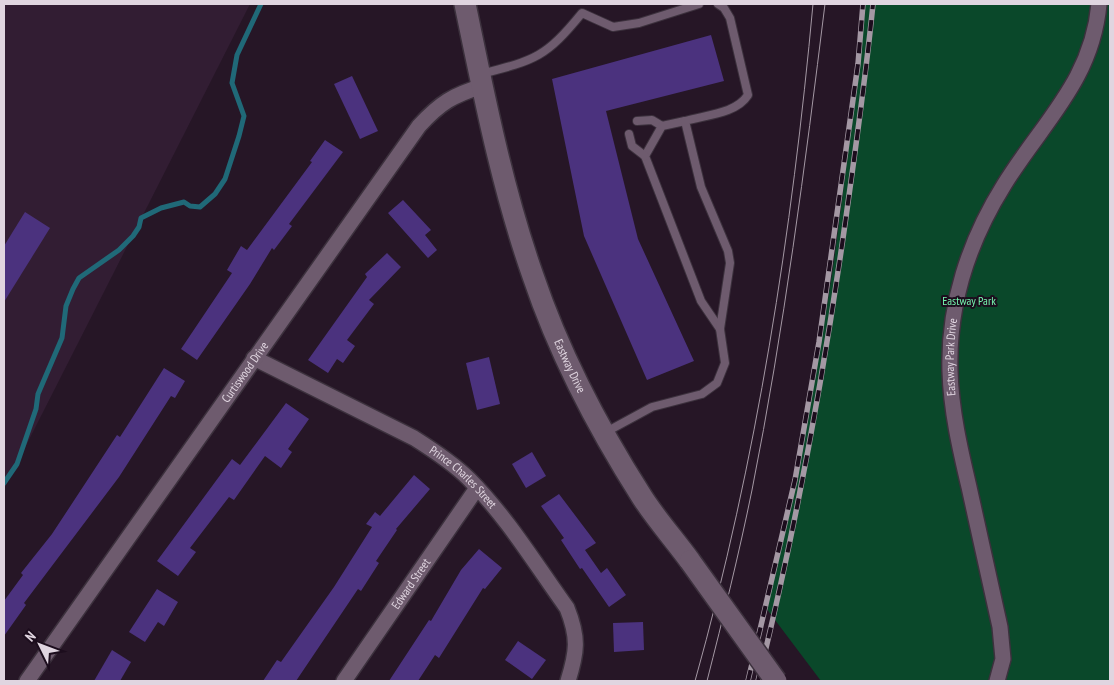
<svg xmlns="http://www.w3.org/2000/svg" width="1114" height="685" font-family="'PT Sans Narrow',sans-serif">
	<style>
		.built { fill: #321d33 }
		.green { fill: #0a482a }
		.lines { fill: none; stroke-linecap: round; stroke-linejoin: round }
		.stream { stroke: #206978; stroke-width: 5 }
		.building { fill: #4b327e }
		.lane-casing { stroke: #3c313d; stroke-width: 10 }
		.street-casing { stroke: #3c313d; stroke-width: 18 }
		.secondary-casing { stroke: #3c313d; stroke-width: 24 }
		.lane { stroke: #6e5b6e; stroke-width: 8 }
		.street { stroke: #6e5b6e; stroke-width: 15 }
		.secondary { stroke: #6e5b6e; stroke-width: 21 }
		.tram { stroke: #a498a4; stroke-width: 1 }
		.rail-casing { stroke: #a498a4; stroke-width: 5.5 }
		.rail { stroke: #1c0d1d; stroke-width: 4; stroke-dasharray: 11; stroke-linecap: butt }
		.secondary-bridge-casing { stroke: #3c313d; stroke-width: 24; stroke-linecap: butt }
		.secondary-bridge { stroke: #6e5b6e; stroke-width: 21 }
		.labels { text-anchor: middle; stroke-width: 4; stroke-linejoin: round; paint-order: stroke }
		.park-label { font-size: 12px; fill: #76f6af; stroke: #1c0d1d }
		.street-label { font-size: 12px; fill: #e0d5e0; stroke: #1c0d1d }
	</style>
	<rect width="100%" height="100%" fill="#261626"/>
	<!-- built -->
	<polygon class="built" points="4,4 250,4 4,489"/>
	<!-- green -->
	<path class="green" d="M863,4H1110V681H821L766,608C790,497 815,386 832,274C845,184 855,94 863,4Z"/>
	<g class="lines">
		<!-- stream -->
		<polyline class="stream" points="4,483 17,464 36,409 38,394 62,338 66,306 73,289 79,278 119,250 133,236 139,227 141,218 161,208 184,202 190,206 200,207 215,194 225,179 239,136 244,116 232,83 237,55 261,4"/>
	</g>
	<!-- building -->
	<g class="building">
		<polygon points="711,35 724,81 606,111 638,239 694,361 647,380 584,236 552,79"/>
		<polygon points="352,76 378,131 360,139 334,84"/>
		<polygon points="325,140 343,152 289,224 292,226 274,250 272,248 250,284 197,360 181,349 232,273 227,270 241,246 247,250 312,162 310,161"/>
		<polygon points="403,200 431,230 425,235 437,250 428,258 388,213"/>
		<polygon points="25,212 50,228 4,302 4,246"/>
		<polygon points="387,253 401,267 369,300 374,304 347,340 355,346 343,363 337,359 328,373 308,360 367,277 365,274"/>
		<polygon points="489,357 500,404 477,410 466,363"/>
		<polygon points="164,368 185,381 175,398 171,396 119,477 24,603 26,605 4,636 4,601 23,575 21,573 52,534 117,435 120,437"/>
		<polygon points="286,403 309,419 288,449 292,452 281,468 265,456 234,500 229,497 190,548 196,552 178,576 157,561 232,459 240,465"/>
		<polygon points="532,452 546,476 526,488 512,464"/>
		<polygon points="414,475 430,489 396,529 397,530 376,561 379,563 361,591 358,589 296,681 263,681 277,660 281,662 334,587 372,527 366,524 375,512 380,516"/>
		<polygon points="559,494 596,543 585,550 601,573 607,568 626,595 609,607 582,568 580,569 561,540 564,538 541,506"/>
		<polygon points="479,549 502,568 485,589 483,588 439,658 435,655 418,681 389,681 429,620 431,621 461,570"/>
		<polygon points="157,589 178,602 164,626 158,622 145,642 129,632"/>
		<polygon points="643,622 644,650 614,652 613,623"/>
		<polygon points="518,641 546,660 532,679 505,660"/>
		<polygon points="112,650 131,662 120,681 94,681"/>
	</g>
	<g class="lines">
		<!-- lane casing -->
		<g class="lane-casing">
			<g id="lane">
				<path d="M481,74C536,60 546,57 582,13L613,27L639,23L699,4"/>
				<polyline points="637,121 652,120 662,126"/>
				<polyline points="685,121 662,126 645,156 701,301 720,329"/>
				<polyline points="629,134 632,146 645,156"/>
				<path d="M606,432L652,407L702,394L717,383L725,363L720,329L730,263L728,251L701,187L685,121C705,115 736,114 748,95L730,18L724,8L718,4"/>
			</g>
		</g>
		<!-- street casing -->
		<g class="street-casing">
			<g id="street">
				<path id="s1" d="M254,358L414,438C433,450 453,463 469,479C507,517 536,565 567,608C579,638 577,652 568,681"/>
				<path id="s2" d="M27,681L419,126C440,103 453,95 483,86"/>
				<path id="s3" d="M344,681L477,488"/>
				<path id="s4" d="M997,681L1003,659L1000,627C990,580 979,534 969,487C960,449 951,410 950,371C948,305 969,241 1004,185C1042,123 1092,81 1099,4"/>
			</g>
		</g>
		<!-- secondary casing -->
		<g class="secondary-casing">
			<g id="secondary">
				<path id="s5" d="M465,4C484,95 502,188 533,276C559,353 598,428 642,497C656,519 674,539 690,561"/>
			</g>
		</g>
		<!-- lane -->
		<use href="#lane" class="lane"/>
		<!-- street -->
		<use href="#street" class="street"/>
		<!-- secondary -->
		<use href="#secondary" class="secondary"/>
		<!-- tram -->
		<g class="tram">
			<path d="M695,681C757,460 792,232 813,4"/>
			<path d="M707,681C723,618 739,554 752,490C784,329 805,166 825,4"/>
		</g>
		<!-- rail casing -->
		<g class="rail-casing">
			<g id="rail">
				<polyline points="748,681 795,480 819,342 858,64 863,4"/>
				<path d="M758,681C796,528 824,374 846,217C856,146 866,75 873,4"/>
			</g>
		</g>
		<!-- rail -->
		<use href="#rail" class="rail"/>
		<!-- secondary-bridge casing -->
		<g class="secondary-bridge-casing">
			<polyline id="secondary-bridge" points="690,561 776,681"/>
		</g>
		<!-- secondary-bridge -->
		<use href="#secondary-bridge" class="secondary-bridge"/>
	</g>
	<g class="labels">
		<!-- park labels -->
		<g class="park-label">
			<text x="969" y="305">Eastway Park</text>
		</g>
		<!-- street labels -->
		<g class="street-label">
			<text dy="4" stroke="none"><textPath href="#s4" startOffset="330">Eastway Park Drive</textPath></text>
			<text dy="4" stroke="none"><textPath href="#s5" startOffset="378">Eastway Drive</textPath></text>
			<text dy="4" stroke="none"><textPath href="#s2" startOffset="378">Curtiswood Drive</textPath></text>
			<text dy="4" stroke="none"><textPath href="#s1" startOffset="242">Prince Charles Street</textPath></text>
			<text dy="4" stroke="none"><textPath href="#s3" startOffset="118">Edward Street</textPath></text>
		</g>
	</g>
	<!-- border -->
	<rect width="1114" height="685" fill="none" stroke="#e0d5e0" stroke-width="10"/>
	<!-- north arrow -->
	<g transform="translate(40 645) rotate(312)" stroke="#1c0d1d" stroke-width="4" paint-order="stroke">
	<path d="M0-4L9 19L0 12L-9 19Z" fill="#e0d5e0"/>
	<text y="-8" font-size="14" font-weight="bold" text-anchor="middle" fill="#e0d5e0">N</text>
	</g>
</svg>
